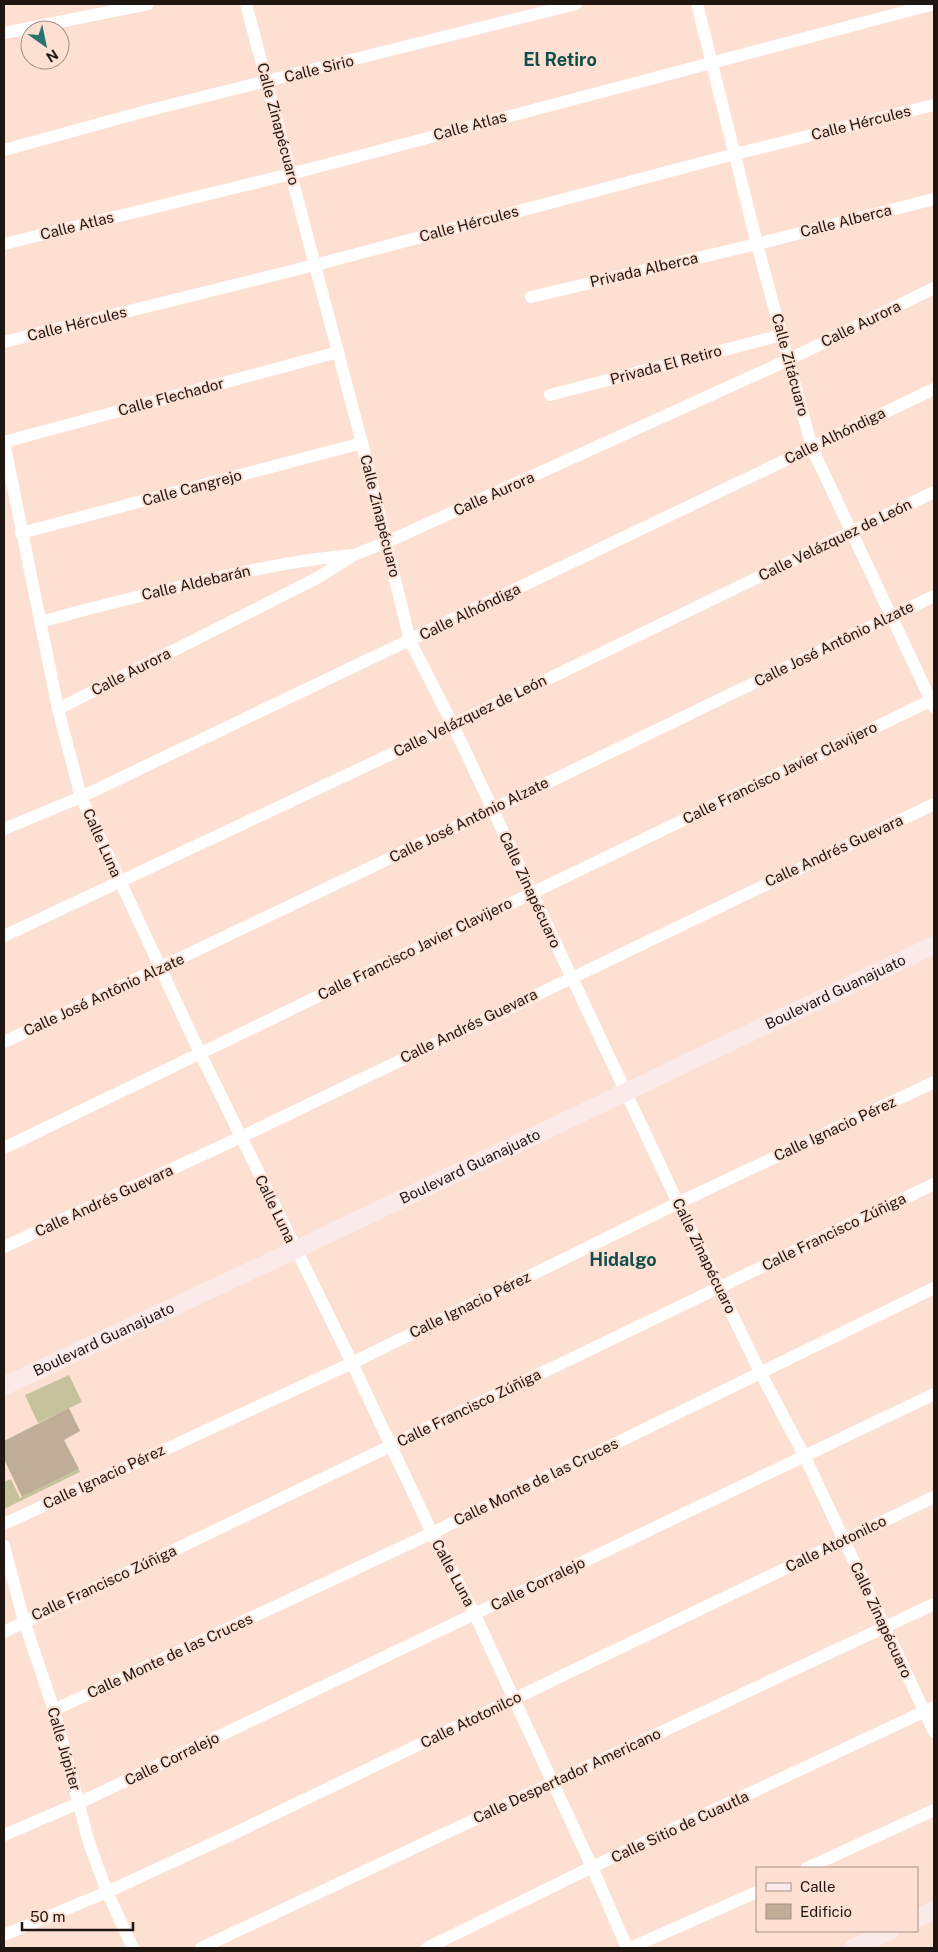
<svg xmlns="http://www.w3.org/2000/svg" width="938" height="1952" font-family="'Public Sans',sans-serif">
	<style>
		.green { fill: #c5c39c }
		.building { fill: #bfae97 }
		.lines { fill: none; stroke-linecap: round; stroke-linejoin: round }
		.street { stroke: #fff; stroke-width: 12 }
		.secondary { stroke: #fbeaea; stroke-width: 18 }
		.labels { text-anchor: middle; stroke-width: 4; stroke-linejoin: round; paint-order: stroke }
		.street-label { font-size: 15px; fill: #201611; stroke: #fde0d2 }
		.quarter-label { font-size: 18px; font-weight: bold; fill: #104e4c; stroke: #fde0d2 }
	</style>
	<rect width="100%" height="100%" fill="#fde0d2"/>
	<!-- green -->
	<g class="green">
		<polygon points="69,1375 82,1402 38,1423 25,1395"/>
		<polygon points="79,1469 80,1472 4,1509 4,1482 11,1479 20,1498"/>
	</g>
	<!-- building -->
	<polygon class="building" points="69,1408 80,1431 64,1440 79,1469 22,1497 4,1459 4,1441"/>
	<g class="lines">
		<!-- street -->
		<g class="street">
			<polyline points="246,4 362,443 410,641 453,725 678,1203 760,1372 805,1457 934,1732"/>
			<polyline points="697,4 757,244 812,448 934,707"/>
			<polyline points="4,33 148,4"/>
			<polyline points="4,150 146,111 576,4"/>
			<polyline points="4,244 291,174 934,4"/>
			<polyline points="531,297 757,244 934,199"/>
			<polyline points="4,342 315,265 735,154 934,105"/>
			<polyline points="550,395 782,335"/>
			<polyline points="4,442 58,709 81,797 200,1053 352,1363 432,1533 475,1615 592,1867 627,1948"/>
			<polyline points="4,442 338,352"/>
			<polyline points="21,533 362,443"/>
			<path d="M40,622C87,609 135,597 184,586C239,572 294,560 352,555"/>
			<polyline points="58,709 317,578 354,555 387,542 788,360 934,288"/>
			<polyline points="4,829 81,797 934,389"/>
			<polyline points="4,936 453,725 934,492"/>
			<polyline points="4,1042 491,810 934,596"/>
			<polyline points="4,1148 934,699"/>
			<polyline points="4,1247 241,1137 934,804"/>
			<polyline points="4,1524 352,1363 678,1203 934,1082"/>
			<polyline points="4,1546 24,1621 54,1710 89,1843 107,1892 133,1948"/>
			<polyline points="4,1632 934,1184"/>
			<polyline points="54,1710 432,1533 934,1288"/>
			<polyline points="4,1835 79,1803 934,1394"/>
			<polyline points="807,1868 934,1810"/>
			<polyline points="4,1935 107,1892 235,1833 934,1497"/>
			<polyline points="201,1948 934,1604"/>
			<polyline points="427,1948 592,1867 934,1707"/>
			<polyline points="630,1948 757,1892"/>
		</g>
		<!-- secondary -->
		<g class="secondary">
			<path id="s1" d="M4,1386L295,1250L934,945"/>
			<polyline points="917,1918 934,1910"/>
			<polyline points="853,1948 890,1931"/>
		</g>
	</g>
	<g class="labels">
		<!-- street labels -->
		<g class="street-label">
			<text transform="translate(319 69) rotate(-14)" y="5">Calle Sirio</text>
			<text transform="translate(861 123) rotate(-14)" y="5">Calle Hércules</text>
			<text transform="translate(278 124) rotate(75)" y="5">Calle Zinapécuaro</text>
			<text transform="translate(470 126) rotate(-15)" y="5">Calle Atlas</text>
			<text transform="translate(846 221) rotate(-14)" y="5">Calle Alberca</text>
			<text transform="translate(469 224) rotate(-15)" y="5">Calle Hércules</text>
			<text transform="translate(77 226) rotate(-14)" y="5">Calle Atlas</text>
			<text transform="translate(644 270) rotate(-13)" y="5">Privada Alberca</text>
			<text transform="translate(77 324) rotate(-14)" y="5">Calle Hércules</text>
			<text transform="translate(861 324) rotate(-26)" y="5">Calle Aurora</text>
			<text transform="translate(666 365) rotate(-15)" y="5">Privada El Retiro</text>
			<text transform="translate(790 365) rotate(75)" y="5">Calle Zitácuaro</text>
			<text transform="translate(171 397) rotate(-15)" y="5">Calle Flechador</text>
			<text transform="translate(835 436) rotate(-26)" y="5">Calle Alhóndiga</text>
			<text transform="translate(192 488) rotate(-15)" y="5">Calle Cangrejo</text>
			<text transform="translate(494 494) rotate(-24)" y="5">Calle Aurora</text>
			<text transform="translate(380 516) rotate(76)" y="5">Calle Zinapécuaro</text>
			<text transform="translate(835 540) rotate(-26)" y="5">Calle Velázquez de León</text>
			<text transform="translate(196 583) rotate(-13)" y="5">Calle Aldebarán</text>
			<text transform="translate(470 612) rotate(-26)" y="5">Calle Alhóndiga</text>
			<text transform="translate(834 644) rotate(-26)" y="5">Calle José Antônio Alzate</text>
			<text transform="translate(131 672) rotate(-27)" y="5">Calle Aurora</text>
			<text transform="translate(470 716) rotate(-26)" y="5">Calle Velázquez de León</text>
			<text transform="translate(780 773) rotate(-26)" y="5">Calle Francisco Javier Clavijero</text>
			<text transform="translate(469 820) rotate(-26)" y="5">Calle José Antônio Alzate</text>
			<text transform="translate(102 843) rotate(66)" y="5">Calle Luna</text>
			<text transform="translate(834 851) rotate(-25)" y="5">Calle Andrés Guevara</text>
			<text transform="translate(530 890) rotate(65)" y="5">Calle Zinapécuaro</text>
			<text transform="translate(415 949) rotate(-26)" y="5">Calle Francisco Javier Clavijero</text>
			<text dy="5" stroke="none"><textPath href="#s1" startOffset="920">Boulevard Guanajuato</textPath></text>
			<text transform="translate(104 995) rotate(-25)" y="5">Calle José Antônio Alzate</text>
			<text transform="translate(469 1026) rotate(-26)" y="5">Calle Andrés Guevara</text>
			<text transform="translate(835 1129) rotate(-25)" y="5">Calle Ignacio Pérez</text>
			<text dy="5" stroke="none"><textPath href="#s1" startOffset="515">Boulevard Guanajuato</textPath></text>
			<text transform="translate(104 1201) rotate(-25)" y="5">Calle Andrés Guevara</text>
			<text transform="translate(275 1209) rotate(64)" y="5">Calle Luna</text>
			<text transform="translate(834 1232) rotate(-26)" y="5">Calle Francisco Zúñiga</text>
			<text transform="translate(704 1256) rotate(64)" y="5">Calle Zinapécuaro</text>
			<text transform="translate(470 1305) rotate(-26)" y="5">Calle Ignacio Pérez</text>
			<text dy="5" stroke="none"><textPath href="#s1" startOffset="110">Boulevard Guanajuato</textPath></text>
			<text transform="translate(469 1408) rotate(-26)" y="5">Calle Francisco Zúñiga</text>
			<text transform="translate(104 1477) rotate(-25)" y="5">Calle Ignacio Pérez</text>
			<text transform="translate(536 1482) rotate(-26)" y="5">Calle Monte de las Cruces</text>
			<text transform="translate(836 1544) rotate(-26)" y="5">Calle Atotonilco</text>
			<text transform="translate(453 1573) rotate(62)" y="5">Calle Luna</text>
			<text transform="translate(104 1583) rotate(-25)" y="5">Calle Francisco Zúñiga</text>
			<text transform="translate(538 1584) rotate(-26)" y="5">Calle Corralejo</text>
			<text transform="translate(881 1620) rotate(65)" y="5">Calle Zinapécuaro</text>
			<text transform="translate(170 1656) rotate(-25)" y="5">Calle Monte de las Cruces</text>
			<text transform="translate(471 1720) rotate(-26)" y="5">Calle Atotonilco</text>
			<text transform="translate(64 1749) rotate(74)" y="5">Calle Júpiter</text>
			<text transform="translate(172 1759) rotate(-26)" y="5">Calle Corralejo</text>
			<text transform="translate(567 1776) rotate(-25)" y="5">Calle Despertador Americano</text>
			<text transform="translate(680 1827) rotate(-25)" y="5">Calle Sitio de Cuautla</text>
		</g>
		<!-- quarter labels -->
		<g class="quarter-label">
			<text x="560" y="66">El Retiro</text>
			<text x="623" y="1266">Hidalgo</text>
		</g>
	</g>
	<!-- border -->
	<rect width="938" height="1952" fill="none" stroke="#201611" stroke-width="10"/>
	<!-- legend -->
	<rect x="756" y="1867" width="162" height="65" fill="#fde0d2" stroke="#a58f85"/>
	<rect x="766" y="1883" width="25" height="8" fill="#fbeaea" stroke="#a58f85"/>
	<text x="800" y="1892" font-size="15" fill="#201611">Calle</text>
	<rect x="766" y="1904" width="25" height="15" fill="#bfae97" stroke="#a58f85"/>
	<text x="800" y="1917" font-size="15" fill="#201611">Edificio</text>
	<!-- north arrow -->
	<g transform="translate(45 45) rotate(147)"><circle r="24" fill="#fde0d2" stroke="#a58f85"/>
	<path d="M0-4L9 19L0 12L-9 19Z" fill="#297370"/>
	<text y="-8" font-size="14" font-weight="bold" text-anchor="middle" fill="#201611">N</text>
	</g>
	<!-- scale -->
	<path d="M22 1922v8h111v-8" fill="none" stroke="#201611" stroke-width="2.5"/>
	<text x="30" y="1922" font-size="15" fill="#201611" stroke="#fde0d2" stroke-width="4" paint-order="stroke">50 m</text>
</svg>
